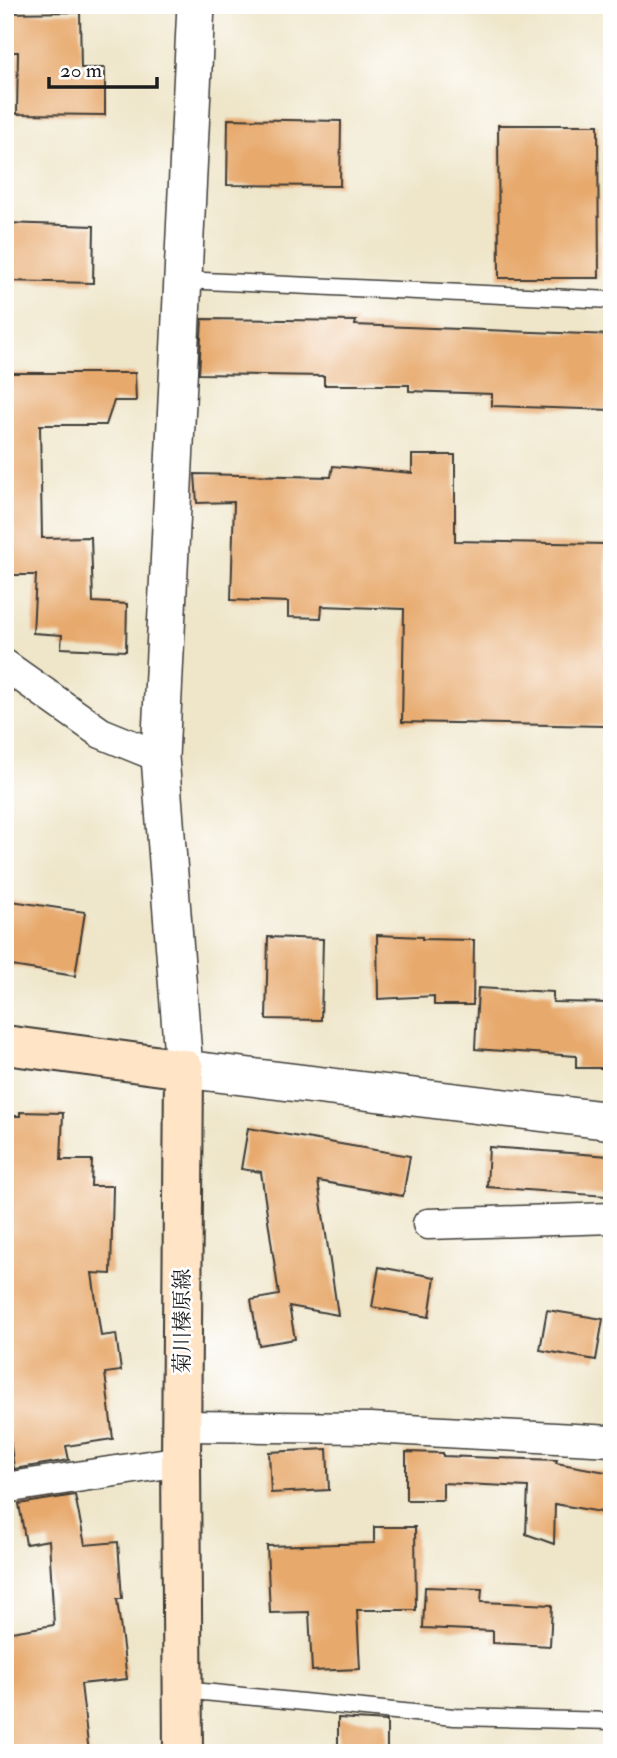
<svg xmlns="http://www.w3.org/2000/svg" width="617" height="1758" font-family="'IM FELL Double Pica','Noto Serif JP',serif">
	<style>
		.building { fill: #e7a96c }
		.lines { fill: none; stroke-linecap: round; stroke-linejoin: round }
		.service-casing { stroke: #3c3a36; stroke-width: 19 }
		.minor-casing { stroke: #3c3a36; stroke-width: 33 }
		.tertiary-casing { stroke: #3c3a36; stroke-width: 40 }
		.secondary-casing { stroke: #3c3a36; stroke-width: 42 }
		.service { stroke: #fff; stroke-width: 16 }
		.minor { stroke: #fff; stroke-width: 30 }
		.tertiary { stroke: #fff; stroke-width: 37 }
		.secondary { stroke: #ffe4c6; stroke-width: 38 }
		.labels { text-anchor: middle; stroke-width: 5; stroke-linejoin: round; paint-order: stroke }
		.street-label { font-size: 21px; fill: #1c1c1c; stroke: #fff }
	</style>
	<rect width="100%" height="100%" fill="#fff"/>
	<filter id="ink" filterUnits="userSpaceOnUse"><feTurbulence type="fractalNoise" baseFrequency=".0143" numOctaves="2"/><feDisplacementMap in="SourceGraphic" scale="14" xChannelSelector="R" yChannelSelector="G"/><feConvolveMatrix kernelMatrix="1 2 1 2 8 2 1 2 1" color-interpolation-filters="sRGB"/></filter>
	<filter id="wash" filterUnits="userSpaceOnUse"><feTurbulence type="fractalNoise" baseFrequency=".00686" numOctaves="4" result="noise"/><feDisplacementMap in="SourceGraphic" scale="28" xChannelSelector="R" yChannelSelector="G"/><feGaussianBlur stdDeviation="1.57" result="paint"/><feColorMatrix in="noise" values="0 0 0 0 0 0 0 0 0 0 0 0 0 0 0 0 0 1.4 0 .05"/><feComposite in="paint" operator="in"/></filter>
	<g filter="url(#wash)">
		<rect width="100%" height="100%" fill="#efe6ca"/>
		<g id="blocks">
			<!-- building -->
			<g class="building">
				<polygon points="80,12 81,68 105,68 105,115 17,114 18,52 5,52 5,13"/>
				<polygon points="228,119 341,121 340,186 227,185"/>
				<polygon points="498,125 598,125 599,278 499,278"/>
				<polygon points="5,223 94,226 93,283 5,281"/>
				<polygon points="202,319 356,321 355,325 612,335 612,410 492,406 492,394 409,391 409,385 324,385 324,376 199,374"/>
				<polygon points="5,373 135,373 136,401 114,401 106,425 40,425 42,538 91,537 93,602 127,604 126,651 61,648 62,635 33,633 36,575 5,575"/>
				<polygon points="412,455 455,455 455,541 606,544 604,726 402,722 404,609 322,606 321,618 288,617 288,602 231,600 234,502 197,503 195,474 331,477 333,466 412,473"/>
				<polygon points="5,900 85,912 75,976 5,965"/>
				<polygon points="377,935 422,937 422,939 474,940 473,1005 434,1005 434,996 378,999"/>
				<polygon points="268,937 323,939 321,1020 266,1019"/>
				<polygon points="478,988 553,992 553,1002 612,1003 612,1068 576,1068 576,1056 475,1049"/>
				<polygon points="20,1112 63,1113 61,1160 92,1160 91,1186 113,1186 111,1274 92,1273 101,1336 116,1334 121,1371 105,1373 113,1439 66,1446 69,1460 14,1469 5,1402 5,1116 20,1116"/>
				<polygon points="248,1128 410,1156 403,1196 318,1181 338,1315 289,1306 295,1339 259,1345 251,1300 279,1295 261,1172 241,1169"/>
				<polygon points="489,1147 609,1156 606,1196 487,1187"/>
				<polygon points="379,1267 435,1277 429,1317 372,1307"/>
				<polygon points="547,1310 603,1319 596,1360 540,1350"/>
				<polygon points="327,1449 329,1490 271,1493 269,1452"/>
				<polygon points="406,1452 443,1453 443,1456 557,1460 556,1463 612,1473 612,1514 555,1504 554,1544 526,1534 528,1487 443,1483 443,1500 406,1500"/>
				<polygon points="75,1495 85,1545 118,1542 122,1599 117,1599 127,1679 81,1684 89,1753 5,1753 5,1633 54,1625 49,1540 26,1544 19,1504"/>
				<polygon points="374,1527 415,1527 416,1610 357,1610 360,1669 312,1671 309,1612 270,1613 267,1546 374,1543"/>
				<polygon points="425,1587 482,1589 481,1602 552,1605 550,1646 493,1643 493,1631 423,1628"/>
				<polygon points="338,1718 387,1721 387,1753 338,1753"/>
			</g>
		</g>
	</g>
	<g filter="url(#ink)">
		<use href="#blocks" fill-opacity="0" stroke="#3c3a36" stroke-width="2"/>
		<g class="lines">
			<!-- service casing -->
			<g class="service-casing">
				<g id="service">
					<polyline points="182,280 612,300"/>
					<polyline points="183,1690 454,1717 612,1721"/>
				</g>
			</g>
			<!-- minor casing -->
			<g class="minor-casing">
				<g id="minor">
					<polyline points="5,665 101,733 160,757"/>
					<polyline points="428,1224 612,1218"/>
					<polyline points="181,1426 371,1428 612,1441"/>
					<polyline points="5,1488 181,1461"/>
				</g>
			</g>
			<!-- tertiary casing -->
			<g class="tertiary-casing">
				<polyline id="tertiary" points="196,5 160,757 184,1069 612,1121"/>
			</g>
			<!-- secondary casing -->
			<g class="secondary-casing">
				<polyline id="secondary" points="5,1045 184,1069 181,1461 183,1753"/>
			</g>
			<!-- service -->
			<use href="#service" class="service"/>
			<!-- minor -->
			<use href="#minor" class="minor"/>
			<!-- tertiary -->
			<use href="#tertiary" class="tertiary"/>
			<!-- secondary -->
			<use href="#secondary" class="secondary"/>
		</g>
	</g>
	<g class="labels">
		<!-- street labels -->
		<g class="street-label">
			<text transform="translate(182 1321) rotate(-90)" y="7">菊川榛原線</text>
		</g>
	</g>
	<!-- margin -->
	<rect width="617" height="1758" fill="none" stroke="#fff" stroke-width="28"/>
	<!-- scale -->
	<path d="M49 77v10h108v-10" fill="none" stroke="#1c1c1c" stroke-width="3.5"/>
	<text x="60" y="77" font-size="21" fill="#1c1c1c" stroke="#ffffff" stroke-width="5" paint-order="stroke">20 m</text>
</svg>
